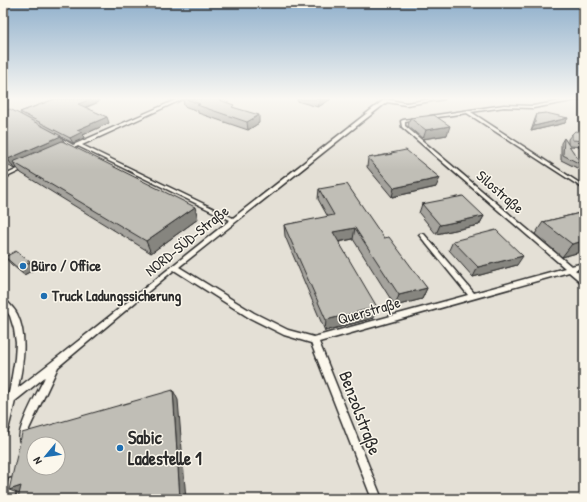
<svg xmlns="http://www.w3.org/2000/svg" width="587" height="502" font-family="'Patrick Hand',sans-serif">
	<style>
		.built { fill: #e4e0d6; fill-rule: evenodd }
		.lines { fill: none; stroke-linecap: round; stroke-linejoin: round }
		.lane-casing { stroke: #2b2b2b; stroke-width: 3 }
		.lane { fill: #fbf7ec; fill-rule: evenodd }
		.wall { fill: #a5a39d; stroke: #2b2b2b }
		.shaded-wall { fill: #86857f; stroke: #2b2b2b }
		.building { fill: #c0beb6; stroke: #2b2b2b; fill-rule: evenodd }
		.poi-dot { fill: #1f6fb2; stroke: #fbf7ec; stroke-width: 1.5 }
		.labels { text-anchor: middle; stroke-width: 3; stroke-linejoin: round; paint-order: stroke }
		.street-label { font-size: 15px; fill: #2b2b2b; stroke: #fbf7ec }
		.poi-label { font-size: 15px; font-weight: bold; fill: #2b2b2b; stroke: #fbf7ec; text-anchor: start }
		.near-street-label { font-size: 18px; fill: #2b2b2b; stroke: #fbf7ec }
		.near-poi-label { font-size: 18px; font-weight: bold; fill: #2b2b2b; stroke: #fbf7ec; text-anchor: start }
	</style>
	<rect width="100%" height="100%" fill="#f3efe4"/>
	<filter id="ink" filterUnits="userSpaceOnUse"><feTurbulence type="fractalNoise" baseFrequency=".025" numOctaves="2"/><feDisplacementMap in="SourceGraphic" scale="8" xChannelSelector="R" yChannelSelector="G"/><feConvolveMatrix kernelMatrix="1 2 1 2 8 2 1 2 1" color-interpolation-filters="sRGB"/></filter>
	<g filter="url(#ink)">
		<!-- built -->
		<path class="built" d="M20,99H584V499H3V105ZM34,444H58V468H34Z"/>
		<g class="lines">
			<!-- lane casing -->
			<g class="lane-casing">
				<g id="lane">
					<path d="M178,99H183L82,145L233,218L385,99L406,103L432,99H444L406,105L387,102L179,267L254,313L288,330L314,337L468,295L420,236L419,235L420,234H424L474,293L565,268L402,127L401,121L403,120L418,118V120L405,122V126L571,266L584,263V267L575,270L584,277V283H582L569,272L319,342L382,499H372L311,343L284,335L248,317L174,270L58,367L29,429L26,442L23,444L20,442C15,431 39,390 45,377L15,401L8,430L6,433L3,435V414L5,409H3V400L8,396L10,388L15,358L16,343L14,329L10,316L3,306V298L5,299C9,304 14,308 17,314C28,337 23,364 18,388C90,333 159,276 230,220L78,146L70,150H66V148L70,147L56,138L59,137L73,145Z"/>
					<polygon points="573,99 583,99 533,108 504,107 471,112 584,186 584,189 467,113 430,118 428,117 430,116 504,105 533,106"/>
					<polygon points="24,166 28,166 28,167 3,179 3,176"/>
					<polygon points="13,478 17,479 18,483 14,499 4,499 9,479"/>
				</g>
			</g>
			<!-- lane -->
			<use href="#lane" class="lane"/>
		</g>
		<!-- wall -->
		<g class="wall">
			<polygon points="55,99 98,99 99,102 85,108 109,123 83,135 84,138 73,143 61,137 64,142 198,219 151,253 21,173 17,168 14,169 3,162 3,112 22,116 20,112"/>
			<polygon points="183,99 217,99 235,108 259,123 248,130 198,113 198,111 184,106"/>
			<polygon points="297,99 331,99 318,107 297,101"/>
			<polygon points="537,114 568,118 565,123 531,131 535,119"/>
			<polygon points="410,118 447,135 423,139 408,126"/>
			<polygon points="584,133 584,147 569,146 582,165 579,169 561,160 561,143 564,138 568,144 568,139 572,134"/>
			<polygon points="391,153 436,187 392,197 367,167 368,158 390,154"/>
			<polygon points="319,189 384,238 427,288 422,299 395,306 353,239 339,242 374,318 325,331 285,236 284,225 328,217 318,199"/>
			<polygon points="422,204 484,216 479,225 436,234 419,213"/>
			<polygon points="584,212 584,251 562,257 535,234 543,222"/>
			<polygon points="453,241 517,265 473,277 449,250"/>
			<polygon points="5,257 35,269 24,275 11,264"/>
		</g>
		<!-- shaded-wall -->
		<g class="shaded-wall">
			<polygon points="91,99 98,99 99,102 80,109 78,104"/>
			<polygon points="319,99 331,99 318,107"/>
			<polygon points="259,115 259,123 248,130 247,122"/>
			<polygon points="107,117 109,123 83,135 84,138 73,143 70,138 77,130"/>
			<polygon points="568,118 565,123 531,131 534,126"/>
			<polygon points="450,126 447,135 423,139 426,130"/>
			<polygon points="61,136 66,146 13,162 17,168 14,169 8,159"/>
			<polygon points="440,178 436,187 392,197 394,188"/>
			<polygon points="195,207 198,219 151,253 146,241"/>
			<polygon points="484,216 479,225 436,234 440,225"/>
			<polygon points="355,228 353,239 332,243 333,232"/>
			<polygon points="584,241 584,251 562,257 572,244"/>
			<polygon points="523,256 517,265 473,277 478,267"/>
			<polygon points="30,262 35,269 24,275 19,269"/>
			<polygon points="427,288 422,299 395,306 399,295"/>
			<polygon points="377,307 374,318 325,331 326,320"/>
			<polygon points="173,390 178,400 186,499 180,499"/>
			<polygon points="21,486 25,496 9,490"/>
		</g>
		<!-- building -->
		<g class="building">
			<polygon points="55,99 91,99 78,104 107,117 77,130 82,132 70,138 20,112"/>
			<polygon points="186,99 217,99 234,105 232,107 259,115 247,122 197,105 200,104"/>
			<polygon points="10,109 61,136 8,159 3,156 3,112"/>
			<polygon points="546,113 568,118 534,126 537,114"/>
			<polygon points="434,115 450,126 426,130 410,118"/>
			<polygon points="575,131 584,133 584,141 572,140 572,134"/>
			<polygon points="564,138 582,165 563,155"/>
			<polygon points="62,141 195,207 146,241 13,162"/>
			<polygon points="406,150 440,178 394,188 368,158 392,154 391,153"/>
			<polygon points="347,184 384,238 389,237 427,288 399,295 355,228 333,232 377,307 326,320 284,225 334,215 319,189"/>
			<polygon points="463,196 484,216 440,225 422,204"/>
			<polygon points="584,212 584,241 572,244 543,222"/>
			<polygon points="496,230 523,256 478,267 453,241"/>
			<polygon points="16,251 30,262 19,269 5,257"/>
			<path d="M173,390L180,499H18L21,486L9,490L22,433ZM34,444H58V468H34Z"/>
		</g>
	</g>
	<!-- sky -->
	<linearGradient id="sky" x2="0" y2="1"><stop stop-color="#90b0cc"/><stop offset="0.58" stop-color="#faf8f3"/><stop offset="1" stop-color="#faf8f3" stop-opacity="0"/></linearGradient>
	<rect width="587" height="170" fill="url(#sky)"/>
	<!-- markers -->
	<g class="poi-dot">
		<circle cx="23" cy="266" r="4"/>
		<circle cx="44" cy="296" r="4"/>
		<circle cx="120" cy="448" r="4"/>
	</g>
	<g class="labels">
		<!-- street labels -->
		<g class="street-label">
			<text transform="translate(500 192) rotate(41)" y="5">Silostraße</text>
			<text transform="translate(187 241) rotate(-39)" y="5">NORD-SÜD-Straße</text>
			<text transform="translate(369 311) rotate(-16)" y="5">Querstraße</text>
		</g>
		<!-- poi labels -->
		<g class="poi-label">
			<text x="31" y="271">Büro / Office</text>
			<text x="52" y="301">Truck Ladungssicherung</text>
		</g>
		<!-- near-street labels -->
		<g class="near-street-label">
			<text transform="translate(360 413) rotate(69)" y="6">Benzolstraße</text>
		</g>
		<!-- near-poi labels -->
		<g class="near-poi-label">
			<text x="128" y="444">Sabic<tspan x="128" dy="21">Ladestelle 1</tspan></text>
		</g>
	</g>
	<!-- margin -->
	<rect width="587" height="502" fill="none" stroke="#fbf7ec" stroke-width="16"/>
	<rect x="8" y="8" width="571" height="486" fill="none" stroke="#2b2b2b" stroke-width="1.5" filter="url(#ink)"/>
	<!-- north arrow -->
	<g transform="translate(46 456) rotate(241)"><circle r="19" fill="#fbf7ec" stroke="#a8a59f"/>
	<path d="M0-3L7 15L0 10L-7 15Z" fill="#1f6fb2"/>
	<text y="-6" font-size="11" font-weight="bold" text-anchor="middle" fill="#2b2b2b">N</text>
	</g>
</svg>
